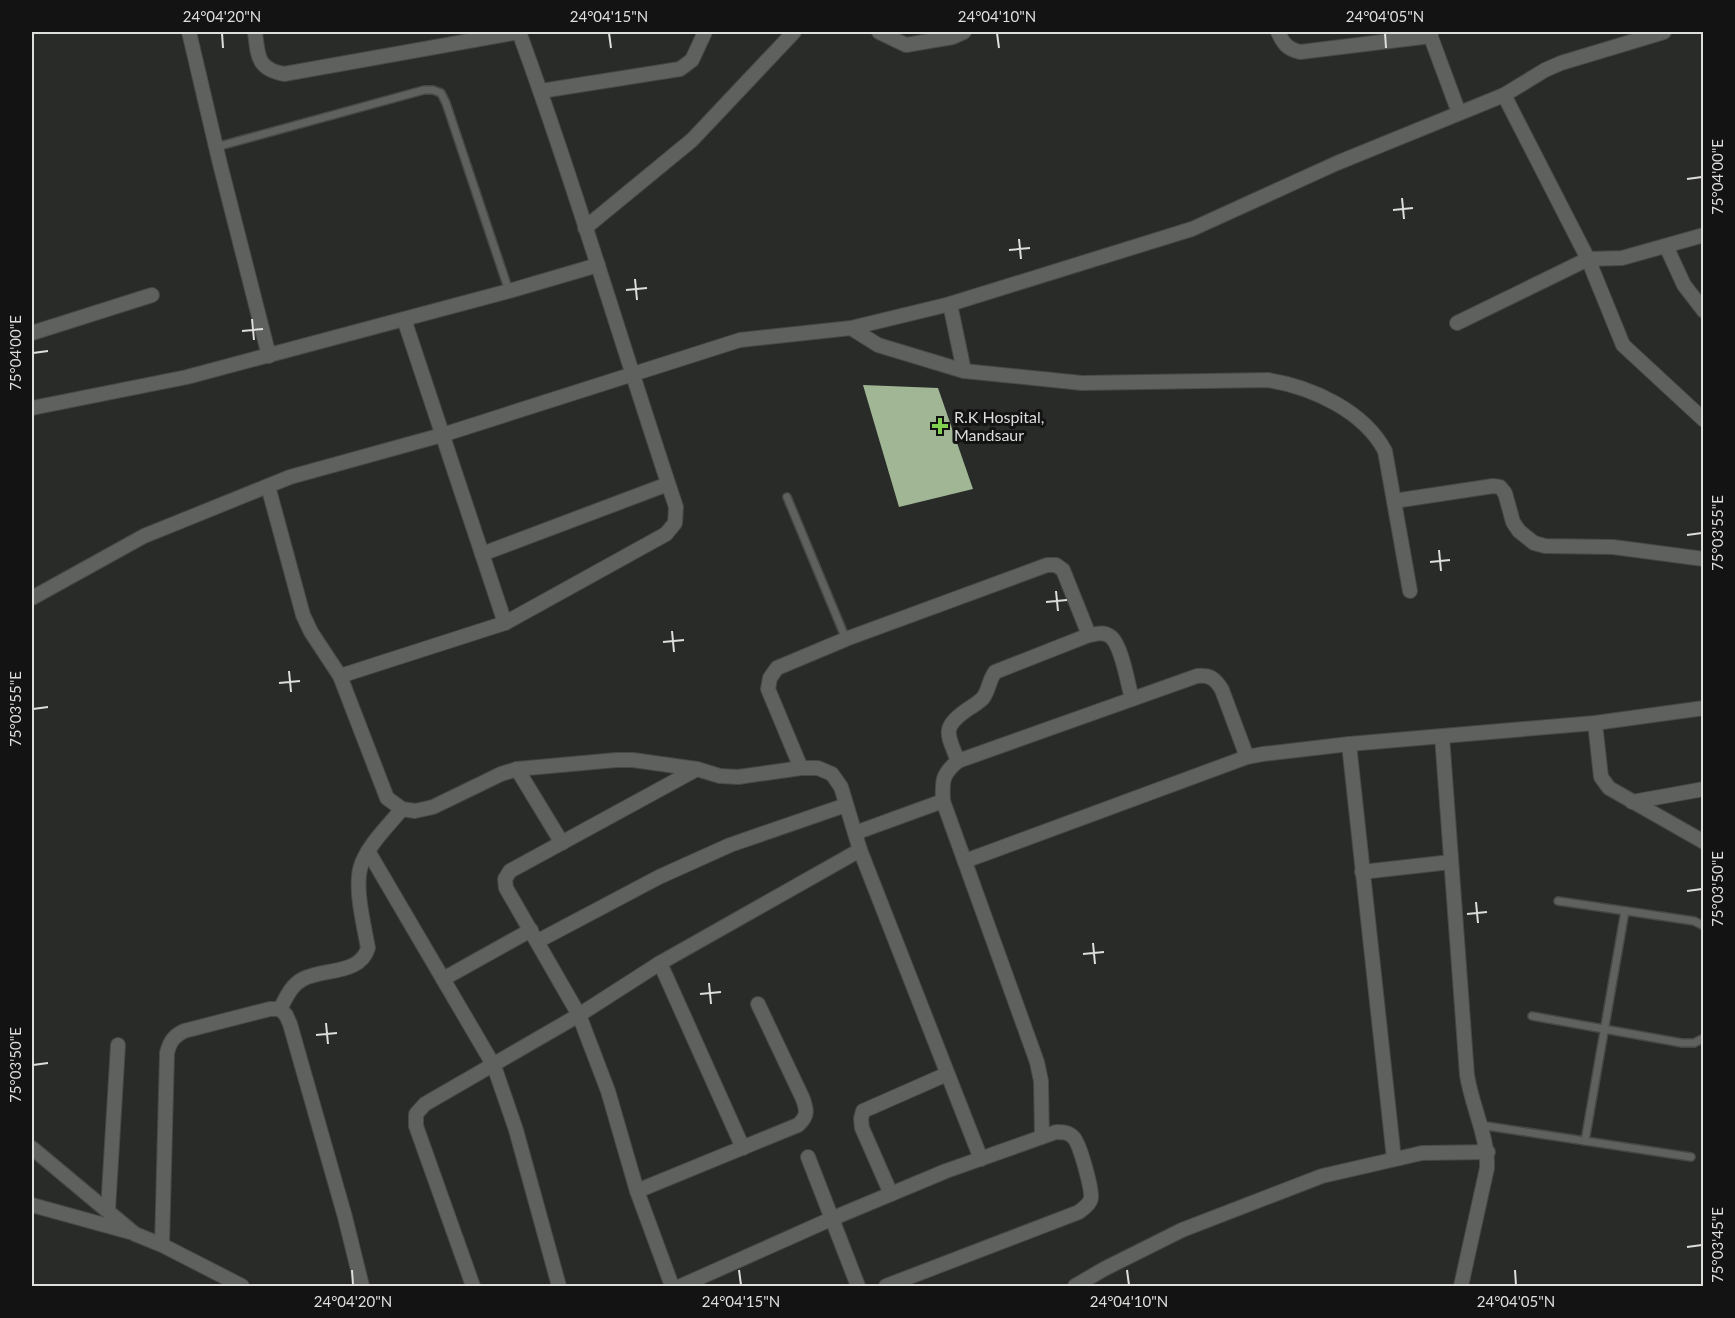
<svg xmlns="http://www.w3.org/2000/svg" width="1735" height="1318" font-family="Lato,sans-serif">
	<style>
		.building { fill: #a0b695 }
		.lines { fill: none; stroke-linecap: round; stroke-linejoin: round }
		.service-casing { stroke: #474846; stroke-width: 10 }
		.minor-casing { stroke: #474846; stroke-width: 16 }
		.service { stroke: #5f615e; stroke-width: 7 }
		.minor { stroke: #5f615e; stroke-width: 14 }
		.ticks { fill: none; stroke: #dedfdd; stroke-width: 2 }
		.poi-dot { fill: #82d04f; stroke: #121312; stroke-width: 2 }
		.labels { text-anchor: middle; stroke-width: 6; stroke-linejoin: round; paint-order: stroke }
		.poi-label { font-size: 16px; fill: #dedfdd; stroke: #121312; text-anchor: start }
		.neatline { fill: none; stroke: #dedfdd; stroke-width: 2 }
		.ticks-label { font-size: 15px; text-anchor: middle; fill: #dedfdd }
	</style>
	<rect width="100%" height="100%" fill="#292b28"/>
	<!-- building -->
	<polygon class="building" points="863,385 938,388 973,489 899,507"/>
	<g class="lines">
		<!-- service casing -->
		<g class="service-casing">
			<g id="service">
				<polyline points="216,147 424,90 433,90 441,93 446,103 509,291"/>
				<polyline points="787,497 846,639"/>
				<polyline points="1558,901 1694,921 1704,926"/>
				<polyline points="1532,1016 1682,1043 1694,1043 1704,1038"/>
				<polyline points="1480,1125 1691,1157"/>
				<polyline points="1585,1141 1625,911"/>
			</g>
		</g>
		<!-- minor casing -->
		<g class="minor-casing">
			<g id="minor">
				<polyline points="189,32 220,164 269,356"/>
				<path d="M255,32C258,56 257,69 284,74L519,32"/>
				<polyline points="879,32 906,45 953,37 964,32"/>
				<path d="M1278,32C1283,43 1287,49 1300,52L1431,36"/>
				<polyline points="1429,32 1459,113"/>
				<polyline points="541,91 680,69 692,60 705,32"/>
				<polyline points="1504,95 1588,259 1623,345 1704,420"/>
				<polyline points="585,228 692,140 794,32"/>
				<polyline points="1666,246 1684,285 1704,311"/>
				<polyline points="950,304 964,371"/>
				<polyline points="404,319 505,623"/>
				<polyline points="1457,323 1588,259 1622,258 1704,235"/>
				<path d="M851,328L878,345L964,371L1082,383L1268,380C1312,387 1364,411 1385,451L1410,591"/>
				<polyline points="32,333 152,295"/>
				<polyline points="32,408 187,377 509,291 598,265"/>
				<polyline points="268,486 303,615 311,632 340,676 387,798 402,809 415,811 433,807 501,774 517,769 616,760 633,760 697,769 720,776 738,777 801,768 818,768 832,774 841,787 860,850 981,1159"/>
				<polyline points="1394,501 1493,486 1500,487 1505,493 1513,522 1519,531 1534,543 1545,546 1613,547 1704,559"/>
				<polyline points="482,554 668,484"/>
				<polyline points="32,598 144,536 290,477 442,435 740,340 851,328 950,304 1192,229 1337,163 1504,95 1545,70 1561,63 1664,32"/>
				<path d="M340,676L505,623L666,534L675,523L676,507C623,349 576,188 519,32"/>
				<polyline points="1595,723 1601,777 1609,788 1704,842"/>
				<path d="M1442,736L1467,1075C1472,1107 1488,1136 1487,1168L1461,1286"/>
				<polyline points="1349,744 1394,1159"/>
				<path d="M958,761C947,733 941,728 968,709C973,706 979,702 983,698C989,690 989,680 995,672L1089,635C1097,634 1104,631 1111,637C1122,646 1128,685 1132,699"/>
				<polyline points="801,768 768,689 770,678 777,668 846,639 1047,565 1056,565 1063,570 1089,635"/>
				<polyline points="517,769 562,843"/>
				<polyline points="1632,802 1704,789"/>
				<polyline points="855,833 943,801"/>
				<polyline points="368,851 494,1066 516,1130 559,1286"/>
				<polyline points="965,861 1247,757 1263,754 1349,744 1595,723 1704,708"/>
				<polyline points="1362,872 1451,862"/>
				<polyline points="538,941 659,877 730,845 846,805"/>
				<polyline points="660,963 743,1148"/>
				<polyline points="443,979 531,930"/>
				<path d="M280,1009C286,998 291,985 303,979C324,968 360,975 368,948C364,925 353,884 362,863C370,843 388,826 402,809"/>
				<path d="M1042,1137L1041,1081L1037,1062L943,801C942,781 942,774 958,761L1197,676C1210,675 1215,678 1222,690L1247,757"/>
				<polyline points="32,1148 135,1234 162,1245 242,1286"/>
				<polyline points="808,1157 858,1286"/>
				<path d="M637,1191L798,1125C808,1116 807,1111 803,1099L758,1004"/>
				<polyline points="891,1194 862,1128 861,1119 863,1111 947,1074"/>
				<polyline points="32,1205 130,1232"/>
				<polyline points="108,1210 118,1045"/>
				<path d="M162,1245L167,1053C170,1041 174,1036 184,1031L270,1009H280L286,1015L290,1024L345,1217L362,1286"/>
				<polyline points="473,1286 416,1126 416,1114 425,1104 579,1015 660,963 860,850"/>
				<polyline points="672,1286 637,1191 608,1091 579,1015 506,888 505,879 510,871 697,769"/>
				<path d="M681,1286L831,1219L946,1171L1056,1132C1063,1132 1069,1132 1074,1138C1080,1145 1092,1188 1091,1198C1090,1204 1084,1208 1079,1212L886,1286"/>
				<polyline points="1075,1286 1104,1269 1182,1230 1322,1176 1422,1153 1488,1152"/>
			</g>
		</g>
		<!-- service -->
		<use href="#service" class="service"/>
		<!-- minor -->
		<use href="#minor" class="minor"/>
	</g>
	<!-- ticks -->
	<path class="ticks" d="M222,33L223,48M609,33L611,48M997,33L999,48M1385,33L1386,48M1687,179L1702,177M1402,198L1404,219M1393,210L1413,208M1019,239L1021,259M1009,250L1030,248M635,279L637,300M626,290L647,288M252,319L254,340M242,331L263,329M33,353L48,351M1687,535L1702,533M1439,550L1441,571M1430,562L1450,560M1056,591L1058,611M1046,602L1067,600M672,631L674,652M663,642L684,640M289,671L291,692M279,683L300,681M33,709L48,707M1687,891L1702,889M1476,902L1478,923M1467,914L1487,912M1093,943L1095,964M1083,954L1104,952M709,983L711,1004M700,994L721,992M326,1023L328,1044M316,1035L337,1033M33,1065L48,1063M1687,1247L1702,1245M352,1270L353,1285M739,1270L741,1285M1127,1270L1129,1285M1515,1270L1516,1285"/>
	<!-- markers -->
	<path class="poi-dot" d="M937 417h6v6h6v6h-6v6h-6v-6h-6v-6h6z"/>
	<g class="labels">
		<!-- poi labels -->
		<g class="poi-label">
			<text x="954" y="423">R.K Hospital,<tspan x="954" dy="18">Mandsaur</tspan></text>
		</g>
	</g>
	<!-- border -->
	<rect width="1735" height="1318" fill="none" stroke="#121312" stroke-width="66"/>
	<rect x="33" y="33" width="1669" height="1252" class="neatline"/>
	<g class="ticks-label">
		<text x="222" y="22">24°04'20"N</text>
		<text x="609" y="22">24°04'15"N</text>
		<text x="997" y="22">24°04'10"N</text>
		<text x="1385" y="22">24°04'05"N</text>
		<text transform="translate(1718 177) rotate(-90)" y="5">75°04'00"E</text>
		<text transform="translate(16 353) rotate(-90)" y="5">75°04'00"E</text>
		<text transform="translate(1718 533) rotate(-90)" y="5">75°03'55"E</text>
		<text transform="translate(16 709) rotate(-90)" y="5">75°03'55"E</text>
		<text transform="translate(1718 889) rotate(-90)" y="5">75°03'50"E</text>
		<text transform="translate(16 1065) rotate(-90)" y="5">75°03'50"E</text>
		<text transform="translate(1718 1245) rotate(-90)" y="5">75°03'45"E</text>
		<text x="353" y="1307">24°04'20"N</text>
		<text x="741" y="1307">24°04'15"N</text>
		<text x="1129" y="1307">24°04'10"N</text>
		<text x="1516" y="1307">24°04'05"N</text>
	</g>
</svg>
